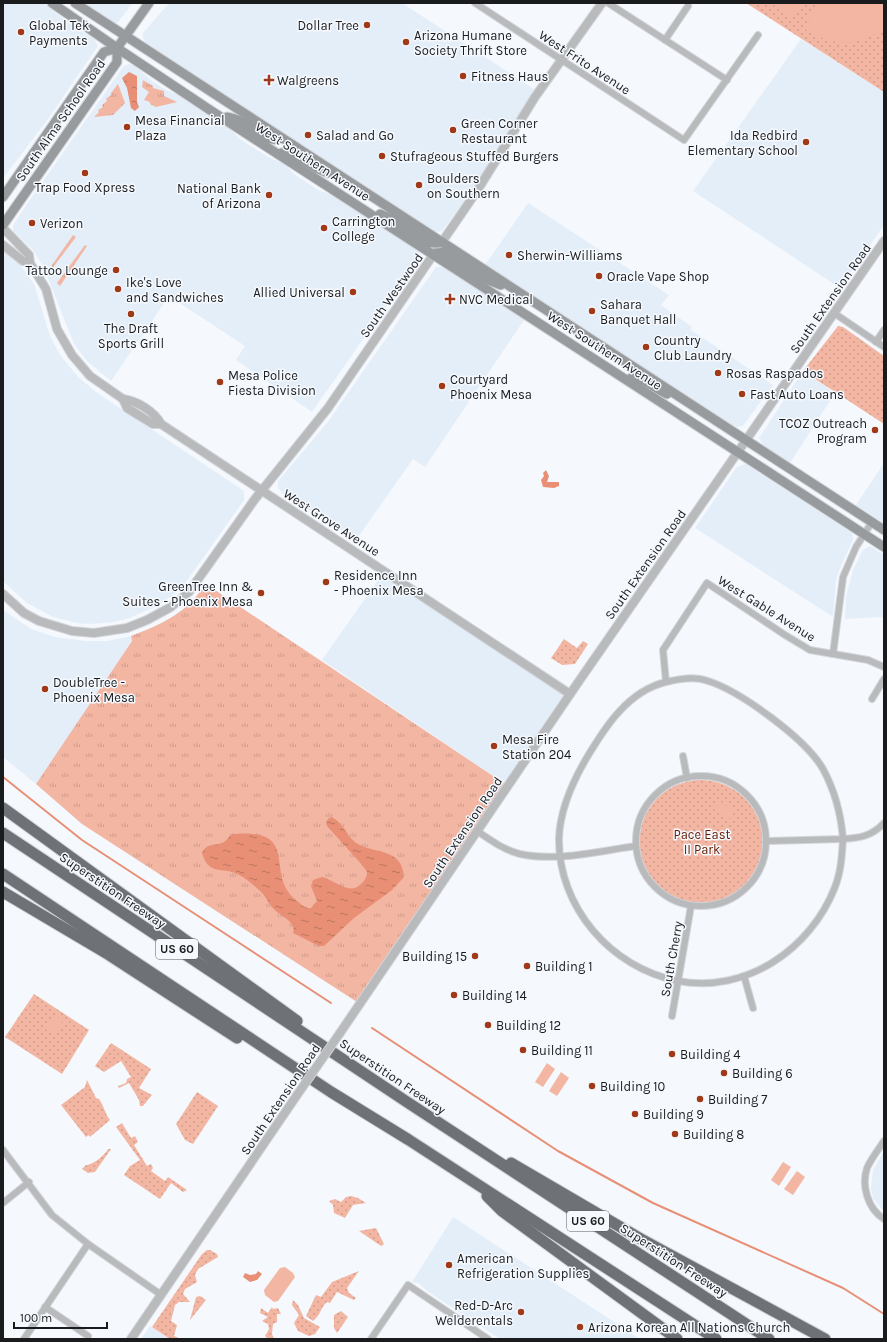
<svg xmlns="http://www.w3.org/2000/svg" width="887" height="1342" font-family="Karla,sans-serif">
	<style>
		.built { fill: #e4eef9 }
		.grass { fill: url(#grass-tufts) }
		.park { fill: url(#park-dots) }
		.garden { fill: #f2b6a3 }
		.water { fill: url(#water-ripples) }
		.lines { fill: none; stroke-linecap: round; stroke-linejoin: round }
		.stream { stroke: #e88f75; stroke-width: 2 }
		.minor-casing { stroke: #d2d5da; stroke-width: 8 }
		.tertiary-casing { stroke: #d2d5da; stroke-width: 10 }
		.secondary-casing { stroke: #d2d5da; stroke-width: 11 }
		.motorway-casing { stroke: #d2d5da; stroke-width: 13 }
		.minor { stroke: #b8babc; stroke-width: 6 }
		.tertiary { stroke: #b8babc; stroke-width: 8 }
		.secondary { stroke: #989b9e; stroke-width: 9 }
		.motorway { stroke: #6e7276; stroke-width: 11 }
		.tertiary-bridge-casing { stroke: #d2d5da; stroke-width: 10; stroke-linecap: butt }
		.tertiary-bridge { stroke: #b8babc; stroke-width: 8 }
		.poi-dot { fill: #a03917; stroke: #f5f9fe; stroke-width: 1.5 }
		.labels { text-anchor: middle; stroke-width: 3; stroke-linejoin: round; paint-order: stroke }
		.shield { fill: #f5f9fe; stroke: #5b5e60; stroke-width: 1 }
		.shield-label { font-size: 12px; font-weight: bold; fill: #191b1d }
		.poi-label { font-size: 13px; fill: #191b1d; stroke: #f5f9fe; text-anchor: start }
		.street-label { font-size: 13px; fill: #191b1d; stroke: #f5f9fe }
		.park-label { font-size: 13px; fill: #671a00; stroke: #f5f9fe }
	</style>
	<defs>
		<pattern id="grass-tufts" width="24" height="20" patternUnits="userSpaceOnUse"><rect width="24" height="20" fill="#f2b6a3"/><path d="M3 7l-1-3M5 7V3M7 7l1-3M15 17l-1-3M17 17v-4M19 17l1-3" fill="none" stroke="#cf9c8c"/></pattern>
		<pattern id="park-dots" width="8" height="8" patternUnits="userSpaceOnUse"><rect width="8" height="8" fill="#f2b6a3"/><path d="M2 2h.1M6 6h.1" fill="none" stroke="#cf9c8c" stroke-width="1.8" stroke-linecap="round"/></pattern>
		<pattern id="water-ripples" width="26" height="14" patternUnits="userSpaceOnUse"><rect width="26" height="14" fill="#e88f75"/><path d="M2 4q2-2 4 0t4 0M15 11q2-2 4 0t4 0" fill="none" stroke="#bb745f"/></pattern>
	</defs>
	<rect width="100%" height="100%" fill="#f5f9fe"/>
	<!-- built -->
	<g class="built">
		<polygon points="3,3 44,3 62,18 95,40 98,46 46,122 3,178"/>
		<polygon points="85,3 133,3 118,22 113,24"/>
		<polygon points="169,3 402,3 534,89 486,171 446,226 442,231 436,232 146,43 143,38 143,33"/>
		<polygon points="801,39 884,92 884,225 840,288 693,191"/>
		<polygon points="129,64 135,66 152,81 168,91 179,95 229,128 240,139 268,157 286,165 294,174 318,190 334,196 417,250 419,253 418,261 312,412 236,360 245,346 169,296 111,381 87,361 74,344 44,268 33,250 13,231 13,225 27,204 123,67"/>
		<polygon points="528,203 669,295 661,305 692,327 691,330 773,385 743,426 737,427 733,425 485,265"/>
		<polygon points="3,249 22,267 34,284 50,336 60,355 78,377 96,392 244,491 244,500 186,582 173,595 158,605 130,618 114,622 91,624 77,623 53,617 27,603 3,581"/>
		<polygon points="436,267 443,267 524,320 425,467 413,459 356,540 282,493 278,488 278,481 327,423"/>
		<polygon points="803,371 835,393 790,463 764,446 759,438"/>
		<polygon points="884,463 884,523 856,505"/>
		<polygon points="745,464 852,533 853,540 840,568 836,581 833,617 695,528 737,467"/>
		<polygon points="870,546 884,555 884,619 881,617 845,619 846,597 853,570 863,550"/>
		<polygon points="385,570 570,694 508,786 322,660"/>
		<polygon points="3,610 31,629 55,637 86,641 107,641 131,636 132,641 36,784 3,757"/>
		<polygon points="884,1151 884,1212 873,1198 871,1188 873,1170"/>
		<polygon points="453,1217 628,1331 639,1339 500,1339 430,1293 418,1283 412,1282"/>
		<polygon points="150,1326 170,1339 141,1339"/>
	</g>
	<!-- grass -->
	<g class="grass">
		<polygon points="143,80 153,86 153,88 164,91 164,96 177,102 156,107 150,104 150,102 144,100 149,92 142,87"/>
		<polygon points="118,84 125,103 113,115 94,117 99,112 98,110 103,107 102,105 107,101 106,99 111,95 111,93"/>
		<polygon points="73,235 76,237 51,270 50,268"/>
		<polygon points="85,245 87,246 60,286 57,283"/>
		<path d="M206,584L508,786L360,1004L82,824L36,784L132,641L131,636C151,628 172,620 188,605C195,599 200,591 206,584Z"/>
	</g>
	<!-- park -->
	<g class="park">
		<polygon points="746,3 884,3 884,92"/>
		<polygon points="838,326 843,327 884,356 884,424 803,371"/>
		<polygon points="564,639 577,648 583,641 588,644 575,664 562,665 551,658"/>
		<circle cx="701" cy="842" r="62"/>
		<polygon points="34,994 89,1030 62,1074 5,1037"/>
		<polygon points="111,1043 151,1069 139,1088 152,1095 143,1106 140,1106 139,1100 129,1083 119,1088 118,1086 126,1083 127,1079 131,1077 121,1061 104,1072 95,1066"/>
		<path d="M87,1080L96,1098L99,1099C104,1106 105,1114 110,1120L90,1137L89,1135L86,1137L61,1105L85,1087Z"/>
		<polygon points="197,1092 218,1106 193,1144 185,1140 176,1124"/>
		<polygon points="122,1123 131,1138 135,1136 138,1142 134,1145 147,1166 151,1164 153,1168 151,1171 165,1181 168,1177 187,1190 183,1192 171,1183 160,1199 124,1175 130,1166 140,1160 116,1127"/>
		<path d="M108,1149H111L95,1172L88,1173L82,1169L86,1165C93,1165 105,1155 108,1149Z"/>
		<polygon points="351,1196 358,1198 366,1203 353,1205 345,1218 334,1213 333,1205 329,1201 335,1199 341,1202 346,1197"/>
		<polygon points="376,1228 384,1244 381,1246 359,1231"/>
		<polygon points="207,1250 210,1250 217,1254 218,1257 198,1269 195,1275 197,1282 185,1289 183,1294 190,1302 179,1302 175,1305 171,1321 177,1325 174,1336 181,1339 170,1339 152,1327 202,1254"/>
		<path d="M359,1271L347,1288L349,1293L356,1298L354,1300L337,1292L330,1303L327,1302C320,1308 321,1315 313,1321L306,1316L316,1295L321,1297L332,1282Z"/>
		<polygon points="200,1296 206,1300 190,1320 196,1297"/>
		<polygon points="293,1300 298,1305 304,1318 320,1327 315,1334 309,1336 298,1331 294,1323 299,1315 292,1305"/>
		<polygon points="272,1307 273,1309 278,1308 281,1314 277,1314 277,1322 273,1324 272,1334 274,1339 268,1339 265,1336 269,1329 268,1324 262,1321 268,1317 260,1313 261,1308 268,1313"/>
		<polygon points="341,1311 348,1317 337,1333 334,1328 334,1315"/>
	</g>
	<!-- garden -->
	<g class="garden">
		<polygon points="771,3 803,3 791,20"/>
		<path d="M819,3H884V28C856,49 831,46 803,28Z"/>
		<polygon points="721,802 735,812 728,821 714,810"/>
		<polygon points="55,1015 63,1021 54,1035 45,1029"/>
		<polygon points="547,1063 555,1069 543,1087 535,1082"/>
		<polygon points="561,1072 569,1078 557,1096 549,1091"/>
		<polygon points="783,1162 791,1167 779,1186 771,1180"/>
		<polygon points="797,1171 805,1177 793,1195 784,1189"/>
		<polygon points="285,1267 293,1273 295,1277 278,1301 274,1302 265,1295 264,1290 280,1268"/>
	</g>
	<!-- water -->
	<g class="water">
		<polygon points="129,72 137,76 137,102 139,107 135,111 131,108 127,88 122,78"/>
		<polygon points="546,470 549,476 547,482 559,482 559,486 554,488 543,487 541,480 544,476 543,473"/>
		<path d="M332,817C344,824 346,835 355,842C372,855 402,846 404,877L392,890L354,918L324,946H319L293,933C294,930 294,928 292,925C288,918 281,916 276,911C270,906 267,899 263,894C256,887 249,881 241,876C225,865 209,878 202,853C207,843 213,846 222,843C226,842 228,837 232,834C303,828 263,873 296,900C301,904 305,909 311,908L317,901L311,886L313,880L322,877C335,880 349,896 361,884C365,880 367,877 367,872L363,866L327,826L326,822L329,818Z"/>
		<polygon points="258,1271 262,1274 257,1280 250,1282 243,1277 245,1273 250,1275 256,1274"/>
	</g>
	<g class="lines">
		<!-- stream -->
		<g class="stream">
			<polyline points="3,777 82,840 331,1003"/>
			<polyline points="372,1028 558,1151 653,1203 843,1288 884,1314"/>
		</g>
		<!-- minor casing -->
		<g class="minor-casing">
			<g id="minor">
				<polyline points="475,3 684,140 758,35"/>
				<polyline points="608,3 727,80"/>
				<polyline points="665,40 688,6"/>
				<polyline points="834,313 884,347"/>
				<polyline points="876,342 884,330"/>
				<polyline points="833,654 843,577 856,547 872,522"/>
				<path d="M884,667L868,660L810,650L785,635L707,583L663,650L666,682C628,691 605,727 586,759C572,783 560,809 559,838C558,907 611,968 678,981C746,994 811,949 835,887C841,872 842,855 843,839C860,838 872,836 884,823"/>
				<path d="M666,682C679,679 694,676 708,681C740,691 806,739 823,769C835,791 841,814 843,839L768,841"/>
				<polyline points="872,699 884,679"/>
				<polyline points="683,756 687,778"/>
				<circle cx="701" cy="841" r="65"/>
				<path d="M477,831C490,840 504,850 520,854C557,862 599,851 636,846"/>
				<polyline points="744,976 753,1008"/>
				<polyline points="672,1016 691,906"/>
				<path d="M884,1141C878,1150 871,1159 867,1168C861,1186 868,1209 884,1219"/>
				<polyline points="3,1150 52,1215 88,1244 160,1294"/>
				<polyline points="3,1203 29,1182"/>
				<polyline points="45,1307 88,1336"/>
				<polyline points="24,1339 88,1244"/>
				<polyline points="371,1339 408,1285 488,1339"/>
			</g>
		</g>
		<!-- tertiary casing -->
		<g class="tertiary-casing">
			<g id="tertiary">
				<polyline points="3,228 29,255 30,263 46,289 57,329 72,355 90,376 123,399 127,408 153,424 161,424"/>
				<polyline points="3,245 23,261 30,263"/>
				<path d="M123,399C137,401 154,411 161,424L570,694"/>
				<polyline points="3,594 24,613 39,621 72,631 94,633 127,628 147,620 171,607 189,592 255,499 328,408 477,191 535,97 602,3"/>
				<polyline points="340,1033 577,684 884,241"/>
				<polyline points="131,1339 297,1095"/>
			</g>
		</g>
		<!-- secondary casing -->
		<g class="secondary-casing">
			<g id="secondary">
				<polyline points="52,3 117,48 210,110 884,547"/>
				<polyline points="75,3 884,530"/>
				<path d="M227,117C232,118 237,119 242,122C254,127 268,145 282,138"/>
				<polyline points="278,154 288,151 316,168 328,173"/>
				<polyline points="3,197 104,52 117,48"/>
				<polyline points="380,214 394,220 429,243 442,242"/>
				<polyline points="3,225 117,62 117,48 149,3"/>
				<polyline points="434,254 444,252 488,280 501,285"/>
				<path d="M629,381L632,377C641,376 657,390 667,394"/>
			</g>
		</g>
		<!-- motorway casing -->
		<g class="motorway-casing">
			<g id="motorway">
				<polyline points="3,808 297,1021"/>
				<polyline points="3,833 407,1102 769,1339"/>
				<polyline points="3,874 331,1092 409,1140 716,1339"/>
				<polyline points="3,892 106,953 237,1038"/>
				<polyline points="511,1163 641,1239 825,1339"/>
				<polyline points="487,1196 502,1211 677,1339"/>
			</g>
		</g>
		<!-- minor -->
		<use href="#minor" class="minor"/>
		<!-- tertiary -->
		<use href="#tertiary" class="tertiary"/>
		<!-- secondary -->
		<use href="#secondary" class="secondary"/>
		<!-- motorway -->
		<use href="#motorway" class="motorway"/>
		<!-- tertiary-bridge casing -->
		<g class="tertiary-bridge-casing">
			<polyline id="tertiary-bridge" points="297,1095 340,1033"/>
		</g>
		<!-- tertiary-bridge -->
		<use href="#tertiary-bridge" class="tertiary-bridge"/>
	</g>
	<!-- markers -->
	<g class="poi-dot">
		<circle cx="367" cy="25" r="4"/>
		<circle cx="21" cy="32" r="4"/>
		<circle cx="406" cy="42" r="4"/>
		<circle cx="463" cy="76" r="4"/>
		<path d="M267 74h4v4h4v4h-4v4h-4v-4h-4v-4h4z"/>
		<circle cx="127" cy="127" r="4"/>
		<circle cx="453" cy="130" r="4"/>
		<circle cx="308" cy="135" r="4"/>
		<circle cx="806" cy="142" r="4"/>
		<circle cx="382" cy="156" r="4"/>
		<circle cx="85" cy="173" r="4"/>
		<circle cx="419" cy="185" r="4"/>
		<circle cx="269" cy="195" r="4"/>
		<circle cx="32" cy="223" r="4"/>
		<circle cx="324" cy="228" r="4"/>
		<circle cx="509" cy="255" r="4"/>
		<circle cx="116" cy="270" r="4"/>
		<circle cx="599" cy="276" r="4"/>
		<circle cx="118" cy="289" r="4"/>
		<circle cx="353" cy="292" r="4"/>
		<path d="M448 293h4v4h4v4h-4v4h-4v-4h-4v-4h4z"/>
		<circle cx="592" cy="311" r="4"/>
		<circle cx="131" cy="314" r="4"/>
		<circle cx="646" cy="347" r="4"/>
		<circle cx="718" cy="373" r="4"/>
		<circle cx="220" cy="382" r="4"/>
		<circle cx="442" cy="386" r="4"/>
		<circle cx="742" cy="394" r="4"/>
		<circle cx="875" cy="430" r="4"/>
		<circle cx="326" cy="582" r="4"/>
		<circle cx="261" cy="593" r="4"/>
		<circle cx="45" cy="689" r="4"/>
		<circle cx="494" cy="746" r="4"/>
		<circle cx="475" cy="956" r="4"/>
		<circle cx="527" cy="966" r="4"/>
		<circle cx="454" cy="995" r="4"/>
		<circle cx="488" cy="1025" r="4"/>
		<circle cx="523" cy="1050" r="4"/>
		<circle cx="672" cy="1054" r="4"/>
		<circle cx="724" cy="1073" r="4"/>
		<circle cx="592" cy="1086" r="4"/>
		<circle cx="700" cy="1099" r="4"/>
		<circle cx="635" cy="1114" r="4"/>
		<circle cx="675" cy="1134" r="4"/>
		<circle cx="449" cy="1265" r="4"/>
		<circle cx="521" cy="1312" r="4"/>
		<circle cx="580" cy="1327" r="4"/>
	</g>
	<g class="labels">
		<!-- shield labels -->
		<g class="shield">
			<rect x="156" y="939" width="42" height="20" rx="3"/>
			<rect x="567" y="1211" width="42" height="20" rx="3"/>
		</g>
		<g class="shield-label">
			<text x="177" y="953">US 60</text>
			<text x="588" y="1225">US 60</text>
		</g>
		<!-- poi labels -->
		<g class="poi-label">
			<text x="29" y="30">Global Tek<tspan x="29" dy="15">Payments</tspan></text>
			<text x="359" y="30" text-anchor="end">Dollar Tree</text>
			<text x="414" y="40">Arizona Humane<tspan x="414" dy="15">Society Thrift Store</tspan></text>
			<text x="471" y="81">Fitness Haus</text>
			<text x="277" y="85">Walgreens</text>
			<text x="135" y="125">Mesa Financial<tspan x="135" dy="15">Plaza</tspan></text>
			<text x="461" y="128">Green Corner<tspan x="461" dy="15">Restaurant</tspan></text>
			<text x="316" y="140">Salad and Go</text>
			<text x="798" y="140" text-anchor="end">Ida Redbird<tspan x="798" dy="15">Elementary School</tspan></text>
			<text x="390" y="161">Stufrageous Stuffed Burgers</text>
			<text x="427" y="183">Boulders<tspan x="427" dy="15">on Southern</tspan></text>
			<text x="85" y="192" text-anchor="middle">Trap Food Xpress</text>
			<text x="261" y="193" text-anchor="end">National Bank<tspan x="261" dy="15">of Arizona</tspan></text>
			<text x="332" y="226">Carrington<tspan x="332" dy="15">College</tspan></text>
			<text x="40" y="228">Verizon</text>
			<text x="517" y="260">Sherwin-Williams</text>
			<text x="108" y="275" text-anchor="end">Tattoo Lounge</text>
			<text x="607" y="281">Oracle Vape Shop</text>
			<text x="126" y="287">Ike's Love<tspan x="126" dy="15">and Sandwiches</tspan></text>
			<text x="345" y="297" text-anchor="end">Allied Universal</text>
			<text x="459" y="304">NVC Medical</text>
			<text x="600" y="309">Sahara<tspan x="600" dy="15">Banquet Hall</tspan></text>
			<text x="131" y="333" text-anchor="middle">The Draft<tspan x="131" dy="15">Sports Grill</tspan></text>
			<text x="654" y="345">Country<tspan x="654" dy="15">Club Laundry</tspan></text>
			<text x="726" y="378">Rosas Raspados</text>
			<text x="228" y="380">Mesa Police<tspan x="228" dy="15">Fiesta Division</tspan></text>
			<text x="450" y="384">Courtyard<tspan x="450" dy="15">Phoenix Mesa</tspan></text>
			<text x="750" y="399">Fast Auto Loans</text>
			<text x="867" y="428" text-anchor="end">TCOZ Outreach<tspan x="867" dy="15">Program</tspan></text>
			<text x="334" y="580">Residence Inn<tspan x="334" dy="15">- Phoenix Mesa</tspan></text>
			<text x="253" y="591" text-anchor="end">GreenTree Inn &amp;<tspan x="253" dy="15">Suites - Phoenix Mesa</tspan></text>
			<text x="53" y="687">DoubleTree -<tspan x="53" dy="15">Phoenix Mesa</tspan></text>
			<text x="502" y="744">Mesa Fire<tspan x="502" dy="15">Station 204</tspan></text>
			<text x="467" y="961" text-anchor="end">Building 15</text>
			<text x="535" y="971">Building 1</text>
			<text x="462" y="1000">Building 14</text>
			<text x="496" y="1030">Building 12</text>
			<text x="531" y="1055">Building 11</text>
			<text x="680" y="1059">Building 4</text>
			<text x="732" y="1078">Building 6</text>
			<text x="600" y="1091">Building 10</text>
			<text x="708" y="1104">Building 7</text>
			<text x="643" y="1119">Building 9</text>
			<text x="683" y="1139">Building 8</text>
			<text x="457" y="1263">American<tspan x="457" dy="15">Refrigeration Supplies</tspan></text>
			<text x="513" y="1310" text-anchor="end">Red-D-Arc<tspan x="513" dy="15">Welderentals</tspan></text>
			<text x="588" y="1332">Arizona Korean All Nations Church</text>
		</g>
		<!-- street labels -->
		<g class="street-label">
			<text transform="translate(585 62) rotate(33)" y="5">West Frito Avenue</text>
			<text transform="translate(60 120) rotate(-55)" y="5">South Alma School Road</text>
			<text transform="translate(313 161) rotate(33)" y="5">West Southern Avenue</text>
			<text transform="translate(391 295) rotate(-55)" y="5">South Westwood</text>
			<text transform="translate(830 298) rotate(-55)" y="5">South Extension Road</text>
			<text transform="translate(605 350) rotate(33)" y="5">West Southern Avenue</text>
			<text transform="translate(332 522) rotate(33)" y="5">West Grove Avenue</text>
			<text transform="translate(645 564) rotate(-55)" y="5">South Extension Road</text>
			<text transform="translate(767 608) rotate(32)" y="5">West Gable Avenue</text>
			<text transform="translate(462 832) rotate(-56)" y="5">South Extension Road</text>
			<text transform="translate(113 890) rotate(34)" y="5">Superstition Freeway</text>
			<text transform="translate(671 959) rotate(-80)" y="5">South Cherry</text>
			<text transform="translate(393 1076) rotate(34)" y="5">Superstition Freeway</text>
			<text transform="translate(280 1099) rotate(-56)" y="5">South Extension Road</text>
			<text transform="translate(674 1260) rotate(33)" y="5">Superstition Freeway</text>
		</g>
		<!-- park labels -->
		<g class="park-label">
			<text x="702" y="839">Pace East<tspan x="702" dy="15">II Park</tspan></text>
		</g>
	</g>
	<!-- border -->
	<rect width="887" height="1342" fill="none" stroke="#191b1d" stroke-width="8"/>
	<!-- scale -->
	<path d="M14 1322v6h93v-6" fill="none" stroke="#191b1d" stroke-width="2"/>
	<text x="20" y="1322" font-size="12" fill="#191b1d" stroke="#f5f9fe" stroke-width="3" paint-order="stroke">100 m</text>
</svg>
